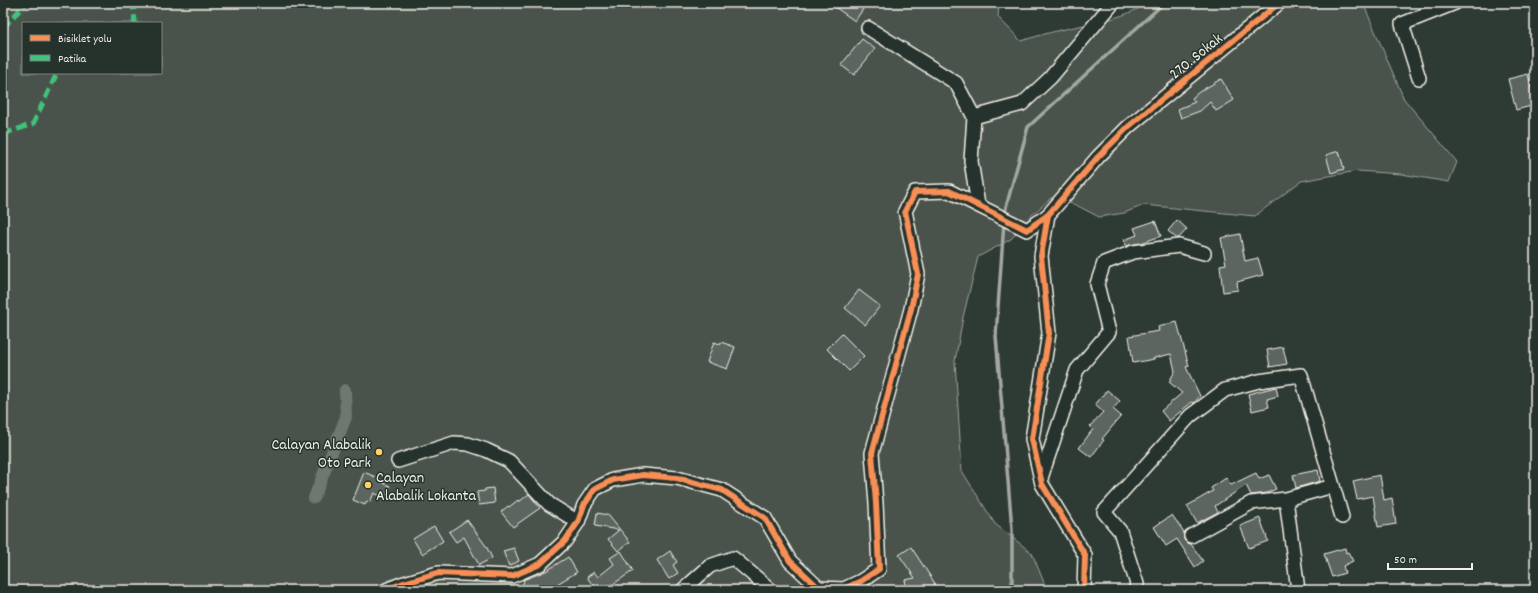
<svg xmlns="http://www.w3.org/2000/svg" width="1538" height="593" font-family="Dekko,sans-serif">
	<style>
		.green { fill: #48524c; stroke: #9ea29a; fill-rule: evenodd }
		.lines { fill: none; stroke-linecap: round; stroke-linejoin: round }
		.stream { stroke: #a4a8a0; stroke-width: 3.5 }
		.canal { stroke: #6f7770; stroke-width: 12 }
		.building { fill: #5c655e; stroke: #f4f1e8 }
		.minor-casing { stroke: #f4f1e8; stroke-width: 16 }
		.minor { stroke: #26332d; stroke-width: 13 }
		.quiet { stroke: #40c37c; stroke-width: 5; stroke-dasharray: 10 5; stroke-linecap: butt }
		.cycleway-casing { stroke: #26332d; stroke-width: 8 }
		.cycleway { stroke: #f78f57; stroke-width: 6 }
		.poi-dot { fill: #ffd166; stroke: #26332d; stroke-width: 1.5 }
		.labels { text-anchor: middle; stroke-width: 3; stroke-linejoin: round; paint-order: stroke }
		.street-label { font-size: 16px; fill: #f4f1e8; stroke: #26332d }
		.poi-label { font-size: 16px; fill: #f4f1e8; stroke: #26332d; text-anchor: end }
	</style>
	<rect width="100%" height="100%" fill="#2e3b34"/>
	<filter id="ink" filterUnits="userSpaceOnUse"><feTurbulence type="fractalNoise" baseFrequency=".025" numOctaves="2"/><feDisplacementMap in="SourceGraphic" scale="8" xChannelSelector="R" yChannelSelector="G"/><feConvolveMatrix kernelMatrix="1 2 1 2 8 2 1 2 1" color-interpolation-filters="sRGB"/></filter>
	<g filter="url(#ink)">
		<!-- green -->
		<path class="green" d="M3,3H999L998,17L1021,41C1034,37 1047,33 1061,30C1089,23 1123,20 1147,3H1363L1404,99L1457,162L1449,182L1401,174L1357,171L1301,181L1255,216L1144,205L1124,213L1099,217L1076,205L1051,198L1032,215L1011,239L978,257L963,317L955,361L962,471L995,524L1032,553L1047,590H3ZM23,23H161V73H23Z"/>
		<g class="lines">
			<!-- stream -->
			<g class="stream">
				<polyline points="1005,216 1006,207 1028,127 1164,3"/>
				<polyline points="1004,222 996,336 1012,529 1012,590"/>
			</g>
			<!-- canal -->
			<polyline class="canal" points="314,498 346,417 345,390"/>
		</g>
		<!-- building -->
		<g class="building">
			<polygon points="829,3 867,3 855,21"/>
			<polygon points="862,39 875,49 854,75 841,65"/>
			<polygon points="1528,74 1535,105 1516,110 1508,79"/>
			<polygon points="1221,79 1234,100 1216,111 1210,102 1200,111 1181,118 1178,109 1195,102 1192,98 1199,92"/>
			<polygon points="1339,151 1344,169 1331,173 1326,155"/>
			<polygon points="1177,220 1187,229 1179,238 1176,238 1168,231"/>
			<polygon points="1155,221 1161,236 1144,242 1126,246 1124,240 1137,235 1134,228"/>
			<polygon points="1240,234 1245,261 1258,258 1263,275 1237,282 1238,290 1223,292 1220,265 1226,264 1221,238"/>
			<polygon points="859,290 880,306 865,325 845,308"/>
			<polygon points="1177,322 1189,366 1186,367 1200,396 1194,403 1192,402 1169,421 1161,411 1182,393 1169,382 1175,371 1171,354 1154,358 1154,359 1133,363 1129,336 1159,331 1158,327"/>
			<polygon points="842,334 864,356 849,371 827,349"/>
			<polygon points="714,342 720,344 721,342 735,347 727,369 707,362"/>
			<polygon points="1283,347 1287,364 1270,367 1267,350"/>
			<polygon points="1276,387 1278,396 1267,399 1269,407 1252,411 1248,394"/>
			<polygon points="1107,390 1120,401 1113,409 1121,416 1102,439 1104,440 1091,457 1079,448 1093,429 1090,426 1103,412 1095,405"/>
			<polygon points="1318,470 1320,481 1296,488 1293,475"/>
			<polygon points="364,472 380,479 379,481 390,486 385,498 374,493 370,502 367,501 365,505 353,500"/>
			<polygon points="1256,473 1259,479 1269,475 1276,489 1267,493 1251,495 1246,485 1215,506 1218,512 1197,523 1187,506 1213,491 1211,488 1226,478 1231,485"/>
			<polygon points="1380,475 1384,500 1392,498 1396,524 1378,527 1373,496 1357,499 1353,481"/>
			<polygon points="493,488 495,503 479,505 477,492 485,491 485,489"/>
			<polygon points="529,494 540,508 513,527 501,512 508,506 509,507 518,500 519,502"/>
			<polygon points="597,513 608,515 630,542 618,551 608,539 619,530 595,526"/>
			<polygon points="1172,515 1184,532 1184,540 1187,543 1191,544 1203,561 1195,567 1177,539 1166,546 1154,527"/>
			<polygon points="1260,518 1268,541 1249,548 1240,526"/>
			<polygon points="467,520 486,546 492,558 479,565 464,537 456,542 449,532"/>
			<polygon points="434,526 443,541 422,554 413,539"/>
			<polygon points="911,547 934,582 936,590 907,590 905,580 915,578 899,555"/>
			<polygon points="514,548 519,561 509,566 503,551"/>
			<polygon points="1345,548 1346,553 1348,552 1353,561 1343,566 1345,573 1332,577 1324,554"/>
			<polygon points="621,551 633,571 604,590 596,590 587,577 594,572 598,577 614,564 610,558"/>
			<polygon points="670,551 677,562 673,565 678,573 669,579 657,560"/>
			<polygon points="568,557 577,572 557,584 562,590 517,590 524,582 523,580 546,571"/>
		</g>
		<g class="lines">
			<!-- minor casing -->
			<g class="minor-casing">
				<g id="minor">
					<polyline points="868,28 956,83 974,117 971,161 978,205"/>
					<polyline points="1419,78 1402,24 1455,3"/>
					<polyline points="974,117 1022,104 1050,78 1113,3"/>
					<polyline points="398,461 454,443 468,444 486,450 509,461 549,504 578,522"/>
					<polyline points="1041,478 1077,370 1109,332 1097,284 1104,263 1133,252 1179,246 1204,253"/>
					<polyline points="1286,499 1298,590"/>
					<polyline points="1191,536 1251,503 1286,499 1333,486"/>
					<polyline points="820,588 844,589 861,581 879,569 876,503 872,453 911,309 918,274 905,211 915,192 949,191 1027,230 1048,215"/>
					<polyline points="386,590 401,584 438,573 512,576 540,564 565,541 578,522 584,505 595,489 613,480 643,475 677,478 722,490 765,518 790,561 821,590"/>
					<polyline points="683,590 710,566 733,558 771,590"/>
					<polyline points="1084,590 1085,555 1042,484 1032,439 1049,333 1041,256 1048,215 1098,157 1128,127 1279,3"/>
					<polyline points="1135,590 1137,584 1120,531 1104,512 1190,416 1225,390 1259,381 1301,375 1342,517"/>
				</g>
			</g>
			<!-- minor -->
			<use href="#minor" class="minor"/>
			<!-- quiet -->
			<g class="quiet">
				<polyline points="132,23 135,22 133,3"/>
				<polyline points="3,28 26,3"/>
				<polyline points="3,134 33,124 57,73"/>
			</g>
			<!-- cycleway casing -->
			<g class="cycleway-casing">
				<g id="cycleway">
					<polyline points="820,588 844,589 861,581 879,569 876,503 872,453 911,309 918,274 905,211 915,192 949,191 1027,230 1048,215"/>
					<polyline points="386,590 401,584 438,573 512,576 540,564 565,541 578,522 584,505 595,489 613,480 643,475 677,478 722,490 765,518 790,561 821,590"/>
					<polyline points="1084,590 1085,555 1042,484 1032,439 1049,333 1041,256 1048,215 1098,157 1128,127 1279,3"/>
				</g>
			</g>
			<!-- cycleway -->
			<use href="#cycleway" class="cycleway"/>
		</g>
	</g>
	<!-- markers -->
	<g class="poi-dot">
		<circle cx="379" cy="452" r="4"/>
		<circle cx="368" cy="485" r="4"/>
	</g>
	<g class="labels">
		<!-- street labels -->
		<g class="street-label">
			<text transform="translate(1195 55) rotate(-39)" y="6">270. Sokak</text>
		</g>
		<!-- poi labels -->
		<g class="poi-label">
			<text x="371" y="449">Calayan Alabalik<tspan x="371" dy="18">Oto Park</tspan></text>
			<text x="376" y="482" text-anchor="start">Calayan<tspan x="376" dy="18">Alabalik Lokanta</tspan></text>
		</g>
	</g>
	<!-- margin -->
	<rect width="1538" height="593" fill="none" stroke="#26332d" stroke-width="16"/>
	<rect x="8" y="8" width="1522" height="577" fill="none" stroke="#f4f1e8" stroke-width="1.5" filter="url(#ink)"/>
	<!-- legend -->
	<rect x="22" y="22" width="140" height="52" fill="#26332d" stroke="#787f78"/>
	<rect x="30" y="35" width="20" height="6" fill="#f78f57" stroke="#787f78"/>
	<text x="58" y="42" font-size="12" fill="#f4f1e8">Bisiklet yolu</text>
	<rect x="30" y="55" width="20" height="6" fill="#40c37c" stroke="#787f78"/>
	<text x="58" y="62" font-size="12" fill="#f4f1e8">Patika</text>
	<!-- scale -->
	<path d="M1388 563v6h84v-6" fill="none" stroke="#f4f1e8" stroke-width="2"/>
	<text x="1394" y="563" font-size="12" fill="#f4f1e8" stroke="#26332d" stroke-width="3" paint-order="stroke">50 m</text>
</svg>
